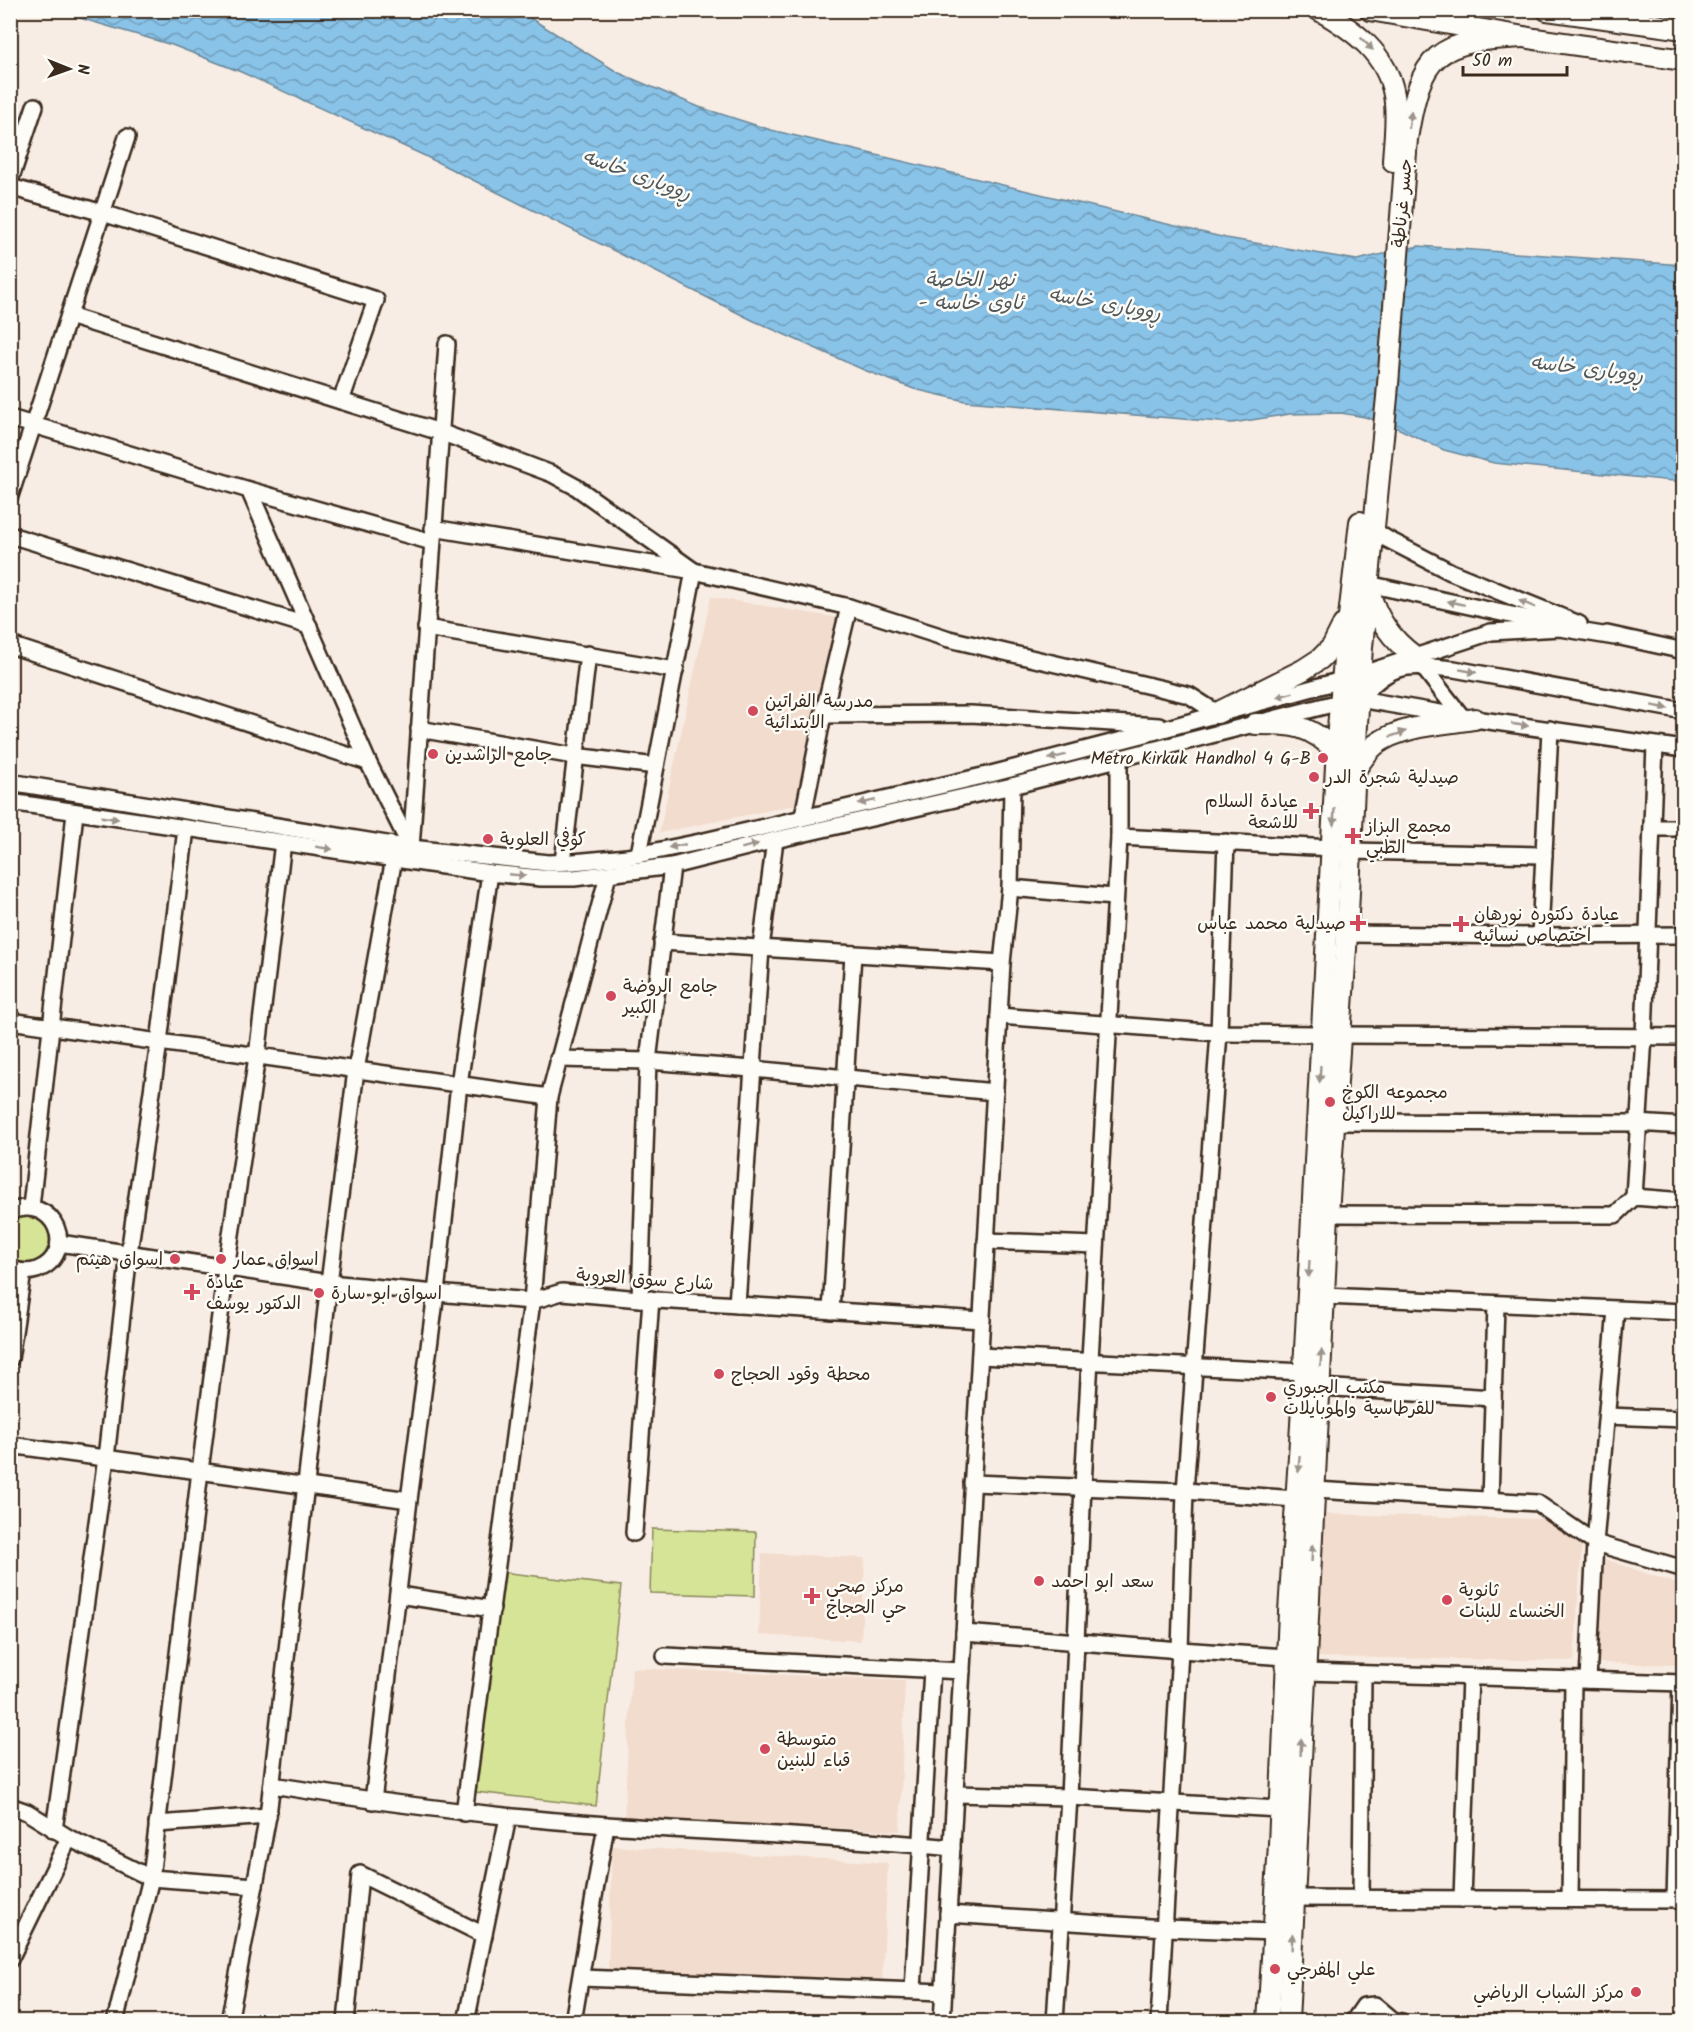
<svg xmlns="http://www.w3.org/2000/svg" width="1694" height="2032" font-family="Kalam,'Playpen Sans Arabic',sans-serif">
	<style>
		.built { fill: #f2dccd }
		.green { fill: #d6e497; stroke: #88875a; stroke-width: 1.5 }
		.water { fill: url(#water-waves); stroke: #6a8697; stroke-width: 1.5 }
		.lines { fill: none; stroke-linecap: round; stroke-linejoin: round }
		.minor-casing { stroke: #3b2a1e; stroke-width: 20 }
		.major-casing { stroke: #3b2a1e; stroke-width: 24 }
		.minor { stroke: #fdfcf7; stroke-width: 15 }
		.major { stroke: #fdfcf7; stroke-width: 20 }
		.oneway { fill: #9c938a }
		.poi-dot { fill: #d1495b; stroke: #fdfcf7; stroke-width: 2 }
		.labels { text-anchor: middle; stroke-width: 5; stroke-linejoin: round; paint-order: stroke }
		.street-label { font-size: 18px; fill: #3b2a1e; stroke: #fdfcf7 }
		.poi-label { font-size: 18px; fill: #3b2a1e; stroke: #fdfcf7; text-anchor: start }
		.water-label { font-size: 20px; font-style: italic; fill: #52585b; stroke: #fdfcf7 }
	</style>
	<defs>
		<pattern id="water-waves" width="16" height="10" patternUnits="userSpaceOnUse" patternTransform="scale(1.5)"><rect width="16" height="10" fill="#89c3e8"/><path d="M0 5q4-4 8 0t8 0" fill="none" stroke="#719fbb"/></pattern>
	</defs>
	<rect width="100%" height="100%" fill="#f8ede4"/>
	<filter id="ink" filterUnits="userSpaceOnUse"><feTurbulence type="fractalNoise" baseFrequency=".0167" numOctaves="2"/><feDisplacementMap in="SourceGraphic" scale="12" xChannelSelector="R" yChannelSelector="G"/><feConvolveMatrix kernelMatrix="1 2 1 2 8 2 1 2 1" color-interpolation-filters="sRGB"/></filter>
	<g filter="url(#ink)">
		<!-- built -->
		<g class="built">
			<polygon points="711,597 839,618 800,804 659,833"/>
			<polygon points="1321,1514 1543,1519 1582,1543 1574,1661 1312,1657"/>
			<polygon points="762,1553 865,1558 861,1641 759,1635"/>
			<polygon points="1605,1559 1683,1586 1683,1665 1596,1663"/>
			<polygon points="632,1668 905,1680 900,1831 624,1818"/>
			<polygon points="612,1846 888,1863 882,1984 608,1973"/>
		</g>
		<!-- green -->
		<g class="green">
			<path d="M24,1216C69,1219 47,1282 11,1257L10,1223Z"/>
			<polygon points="652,1529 756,1532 755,1596 650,1593"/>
			<polygon points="501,1572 621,1586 596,1806 476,1792"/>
		</g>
		<!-- water -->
		<polygon class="water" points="56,11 519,11 619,73 699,107 771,130 1226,238 1357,260 1419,246 1683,265 1683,482 1494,463 1444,450 1391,425 1365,417 1341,413 1290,414 1232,423 965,401 914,389 864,370 752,320 423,155 241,72 172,45"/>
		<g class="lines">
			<!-- minor casing -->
			<g class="minor-casing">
				<g id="minor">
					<polyline points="10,181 35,106"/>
					<polyline points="10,187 103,213 376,300 341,401"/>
					<polyline points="69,316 440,432 552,474 576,487 694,571 639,854"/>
					<polyline points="10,418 249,490 368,762 411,848"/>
					<polyline points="249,490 432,542"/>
					<polyline points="10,496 127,137"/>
					<polyline points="433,528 694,571 849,607 949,639 1189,695 1217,713"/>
					<polyline points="1372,529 1387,539 1451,572 1579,624"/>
					<polyline points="10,535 309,626"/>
					<polyline points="1368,584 1548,623"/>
					<polyline points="426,628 675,670"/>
					<polyline points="1607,634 1684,651"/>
					<polyline points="10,645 368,762"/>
					<polyline points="1419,662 1462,717"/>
					<path d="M1359,699C1392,661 1407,665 1454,669L1684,711"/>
					<polyline points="823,715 971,714 1159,726"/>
					<polyline points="419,729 574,756 656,766"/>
					<polyline points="10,782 411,848 548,863 573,862 627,857 700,842 991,774 1142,735 1360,675 1491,632 1560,628 1615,637"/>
					<polyline points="10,802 490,873 541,878 574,878 672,866 775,840 1012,786 1340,702 1359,699 1475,719 1684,749"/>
					<polyline points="803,816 823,715 849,607"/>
					<polyline points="1653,828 1684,828"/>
					<polyline points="1119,837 1333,848"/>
					<polyline points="411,848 447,344"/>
					<polyline points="1350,851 1544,855"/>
					<polyline points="563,862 588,654"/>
					<polyline points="1010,888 1114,897"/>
					<polyline points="1347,934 1540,936 1684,935"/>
					<polyline points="1540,936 1550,729"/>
					<polyline points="662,942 1002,963"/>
					<polyline points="999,1016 1219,1033 1322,1034"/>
					<polyline points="10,1021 549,1097"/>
					<polyline points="1339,1035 1684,1037"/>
					<polyline points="558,1059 648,1061 752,1069 995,1092"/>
					<polyline points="1335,1122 1637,1123 1684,1126"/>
					<polyline points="1634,1197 1644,1036 1655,745"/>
					<polyline points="31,1207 75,813"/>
					<path d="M10,1212C55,1192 79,1254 37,1270C28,1273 19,1272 10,1268"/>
					<polyline points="1328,1214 1615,1215 1634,1197 1684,1201"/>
					<polyline points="986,1241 1096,1245"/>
					<polyline points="59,1243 329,1283 436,1293 532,1301 562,1292 640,1299 982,1320"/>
					<polyline points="1325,1296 1684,1312"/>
					<polyline points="640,1299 648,1061 672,866"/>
					<polyline points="737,1305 761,948 775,840"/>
					<polyline points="831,1311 853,954"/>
					<polyline points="980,1356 1304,1372"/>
					<polyline points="10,1359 23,1272"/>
					<polyline points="1320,1387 1493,1398"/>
					<polyline points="1607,1416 1684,1419"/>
					<polyline points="10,1445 409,1500"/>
					<polyline points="972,1483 1185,1491 1296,1499"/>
					<polyline points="1315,1490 1537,1503 1595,1543 1684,1569"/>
					<polyline points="1490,1500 1496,1305"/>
					<polyline points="634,1533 651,1299"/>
					<polyline points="398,1595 492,1609"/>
					<polyline points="964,1633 1180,1650 1287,1657"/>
					<polyline points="665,1656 962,1671"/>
					<polyline points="1305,1672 1684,1683"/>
					<polyline points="1588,1680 1595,1543 1616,1310"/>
					<path d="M272,1785C383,1803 494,1817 607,1825C721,1833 837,1836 952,1848"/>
					<polyline points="955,1794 1069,1797 1280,1809"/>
					<polyline points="373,1801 409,1500 436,1293 459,1084 490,873"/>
					<polyline points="10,1806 27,1812 69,1838 151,1878 255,1886"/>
					<polyline points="464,1813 532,1301 549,1097 608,875"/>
					<polyline points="157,1824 268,1816 329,1283 356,1070 394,858"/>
					<polyline points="54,1830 106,1458 129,1253 159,1042 186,829"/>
					<polyline points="1295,1898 1684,1900"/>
					<polyline points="1361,1898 1363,1674"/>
					<polyline points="1462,1899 1470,1677"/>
					<polyline points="1570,1899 1573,1680"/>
					<polyline points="1675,1900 1681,1683"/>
					<polyline points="948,1914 1165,1928 1274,1932"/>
					<polyline points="10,1959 69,1838"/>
					<polyline points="581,1978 943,1992"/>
					<polyline points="913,1990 932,1669"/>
					<polyline points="115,2022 151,1878 200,1471 226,1269 257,1056 283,842"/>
					<polyline points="229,2022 268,1816"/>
					<polyline points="346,2022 360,1874 484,1935"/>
					<polyline points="466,2022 508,1817"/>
					<polyline points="573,2022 606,1825"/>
					<polyline points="942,2022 1002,963 1010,888 1012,786"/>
					<polyline points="1055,2022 1069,1797 1083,1486 1119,837 1119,757"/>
					<polyline points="1159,2022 1180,1650 1185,1491 1219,1033 1226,842"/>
					<polyline points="1353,2022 1364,2006 1375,2005 1394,2021 1402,2022"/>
				</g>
			</g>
			<!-- major casing -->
			<g class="major-casing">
				<g id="major">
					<path d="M1319,10C1354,30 1387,54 1394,95C1398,117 1394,140 1393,161"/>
					<polyline points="1370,10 1535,39 1684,60"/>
					<polyline points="1547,10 1684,29"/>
					<path d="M1369,591C1377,619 1391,639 1414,656"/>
					<polyline points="1217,713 1303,670 1320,659 1332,647 1343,625"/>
					<path d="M1255,724C1292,724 1311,724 1337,753"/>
					<path d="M1355,770C1361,761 1367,752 1375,745C1401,725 1444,724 1475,719"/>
					<polyline points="1268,2022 1279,1844 1289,1612 1301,1425 1338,728 1344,660 1360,522"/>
					<path d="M1288,2022L1328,1214L1347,934L1357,724L1362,647L1387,397L1407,139C1421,52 1436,41 1523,37"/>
				</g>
			</g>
			<!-- minor -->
			<use href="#minor" class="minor"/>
			<!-- major -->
			<use href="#major" class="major"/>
		</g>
		<!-- one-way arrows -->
		<defs><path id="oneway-solid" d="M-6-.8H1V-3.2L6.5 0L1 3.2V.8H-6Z" transform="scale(1.5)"/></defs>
		<g class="oneway">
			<use href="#oneway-solid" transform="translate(1367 44) rotate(45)"/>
			<use href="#oneway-solid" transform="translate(1410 120) rotate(-82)"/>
			<use href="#oneway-solid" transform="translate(1456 603) rotate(-168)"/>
			<use href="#oneway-solid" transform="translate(1527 604) rotate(-157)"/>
			<use href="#oneway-solid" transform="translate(1468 671) rotate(10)"/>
			<use href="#oneway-solid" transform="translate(1285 695) rotate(165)"/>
			<use href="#oneway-solid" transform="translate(1660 707) rotate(10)"/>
			<use href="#oneway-solid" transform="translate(1520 725) rotate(8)"/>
			<use href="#oneway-solid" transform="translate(1398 734) rotate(-19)"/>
			<use href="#oneway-solid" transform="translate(1057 757) rotate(166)"/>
			<use href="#oneway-solid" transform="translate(867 802) rotate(168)"/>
			<use href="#oneway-solid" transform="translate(1334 817) rotate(93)"/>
			<use href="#oneway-solid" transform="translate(110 818) rotate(8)"/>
			<use href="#oneway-solid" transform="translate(677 846) rotate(169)"/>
			<use href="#oneway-solid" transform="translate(750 846) rotate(-15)"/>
			<use href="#oneway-solid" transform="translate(324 848) rotate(9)"/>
			<use href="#oneway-solid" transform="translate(517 875) rotate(5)"/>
			<use href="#oneway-solid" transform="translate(1320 1074) rotate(93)"/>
			<use href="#oneway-solid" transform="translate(1309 1269) rotate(93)"/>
			<use href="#oneway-solid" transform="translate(1321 1358) rotate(-87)"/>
			<use href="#oneway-solid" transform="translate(1299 1464) rotate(94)"/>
			<use href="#oneway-solid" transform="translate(1312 1553) rotate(-87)"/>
			<use href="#oneway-solid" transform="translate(1301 1747) rotate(-87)"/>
			<use href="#oneway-solid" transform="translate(1292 1942) rotate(-87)"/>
		</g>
	</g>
	<!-- markers -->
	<g class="poi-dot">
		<circle cx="753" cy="711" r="6"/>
		<circle cx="433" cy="754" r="6"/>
		<circle cx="1323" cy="758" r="6"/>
		<circle cx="1314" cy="777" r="6"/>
		<path d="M1308 802h6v6h6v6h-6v6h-6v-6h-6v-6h6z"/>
		<path d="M1350 827h6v6h6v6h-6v6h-6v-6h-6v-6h6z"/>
		<circle cx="488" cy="839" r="6"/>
		<path d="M1355 914h6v6h6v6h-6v6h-6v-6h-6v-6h6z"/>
		<path d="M1458 915h6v6h6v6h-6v6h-6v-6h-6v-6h6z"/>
		<circle cx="611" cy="996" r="6"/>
		<circle cx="1330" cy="1102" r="6"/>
		<circle cx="175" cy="1259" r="6"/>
		<circle cx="221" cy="1259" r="6"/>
		<path d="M189 1283h6v6h6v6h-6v6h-6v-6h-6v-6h6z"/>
		<circle cx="319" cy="1293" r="6"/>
		<circle cx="719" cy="1374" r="6"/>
		<circle cx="1271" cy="1397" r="6"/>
		<circle cx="1039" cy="1581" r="6"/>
		<path d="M809 1587h6v6h6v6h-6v6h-6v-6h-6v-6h6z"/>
		<circle cx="1447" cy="1600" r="6"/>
		<circle cx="765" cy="1749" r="6"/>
		<circle cx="1275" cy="1969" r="6"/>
		<circle cx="1636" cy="1992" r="6"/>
	</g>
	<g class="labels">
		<!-- street labels -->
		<g class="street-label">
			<text transform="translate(1402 203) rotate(-85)" y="6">جسر غرناطة</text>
			<text transform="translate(645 1279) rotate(4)" y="6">شارع سوق العروبة</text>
		</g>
		<!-- poi labels -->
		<g class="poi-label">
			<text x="765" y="707">مدرسة الفراتين<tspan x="765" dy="21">الابتدائية</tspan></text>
			<text x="445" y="760">جامع الراشدين</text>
			<text x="1311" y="764" text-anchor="end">Metro Kirkuk Handhol 4 G-B</text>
			<text x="1326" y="783">صيدلية شجرة الدر</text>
			<text x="1298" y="807" text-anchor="end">عيادة السلام<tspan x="1298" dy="21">للاشعة</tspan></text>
			<text x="1366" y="832">مجمع البزاز<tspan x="1366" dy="21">الطبي</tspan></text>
			<text x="500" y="845">كوفي العلوية</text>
			<text x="1474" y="920">عيادة دكتوره نورهان<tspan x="1474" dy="21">اختصاص نسائيه</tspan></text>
			<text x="1346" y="929" text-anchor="end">صيدلية محمد عباس</text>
			<text x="623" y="992">جامع الروضة<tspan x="623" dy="21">الكبير</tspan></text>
			<text x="1342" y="1098">مجموعه الكوخ<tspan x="1342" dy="21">للاراكيل</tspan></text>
			<text x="163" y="1265" text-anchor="end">اسواق هيثم</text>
			<text x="233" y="1265">اسواق عمار</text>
			<text x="206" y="1288">عيادة<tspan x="206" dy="21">الدكتور يوسف</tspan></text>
			<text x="331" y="1299">اسواق ابو سارة</text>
			<text x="731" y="1380">محطة وقود الحجاج</text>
			<text x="1283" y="1393">مكتب الجبوري<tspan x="1283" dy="21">للقرطاسية والموبايلات</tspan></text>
			<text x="1051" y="1587">سعد ابو احمد</text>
			<text x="826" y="1592">مركز صحي<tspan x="826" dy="21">حي الحجاج</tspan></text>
			<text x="1459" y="1596">ثانوية<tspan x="1459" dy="21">الخنساء للبنات</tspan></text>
			<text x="777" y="1745">متوسطة<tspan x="777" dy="21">قباء للبنين</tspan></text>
			<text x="1287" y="1975">علي المفرجي</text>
			<text x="1624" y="1998" text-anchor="end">مركز الشباب الرياضي</text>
		</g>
		<!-- water labels -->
		<g class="water-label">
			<text transform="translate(637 174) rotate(20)" y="7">ڕووباری خاسە</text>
			<text x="970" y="286">نهر الخاصة<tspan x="970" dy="23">- ئاوی خاسە</tspan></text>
			<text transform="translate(1105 303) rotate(10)" y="7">ڕووباری خاسە</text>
			<text transform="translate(1587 368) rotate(7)" y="7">ڕووباری خاسە</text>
		</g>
	</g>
	<!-- margin -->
	<rect width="1694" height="2032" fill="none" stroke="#fdfcf7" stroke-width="36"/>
	<rect x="18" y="18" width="1658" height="1996" fill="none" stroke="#3b2a1e" stroke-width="2" filter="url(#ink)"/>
	<!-- north arrow -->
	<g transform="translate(69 69) rotate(91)" stroke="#fdfcf7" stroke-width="4.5" paint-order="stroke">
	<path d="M0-4.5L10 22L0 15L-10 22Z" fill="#3b2a1e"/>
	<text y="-9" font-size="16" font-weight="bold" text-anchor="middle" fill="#3b2a1e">N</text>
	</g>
	<!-- scale -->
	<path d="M1463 66v9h104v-9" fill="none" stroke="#3b2a1e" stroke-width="3"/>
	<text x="1472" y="66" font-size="18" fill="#3b2a1e" stroke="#fdfcf7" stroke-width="4.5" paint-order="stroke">50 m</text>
</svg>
